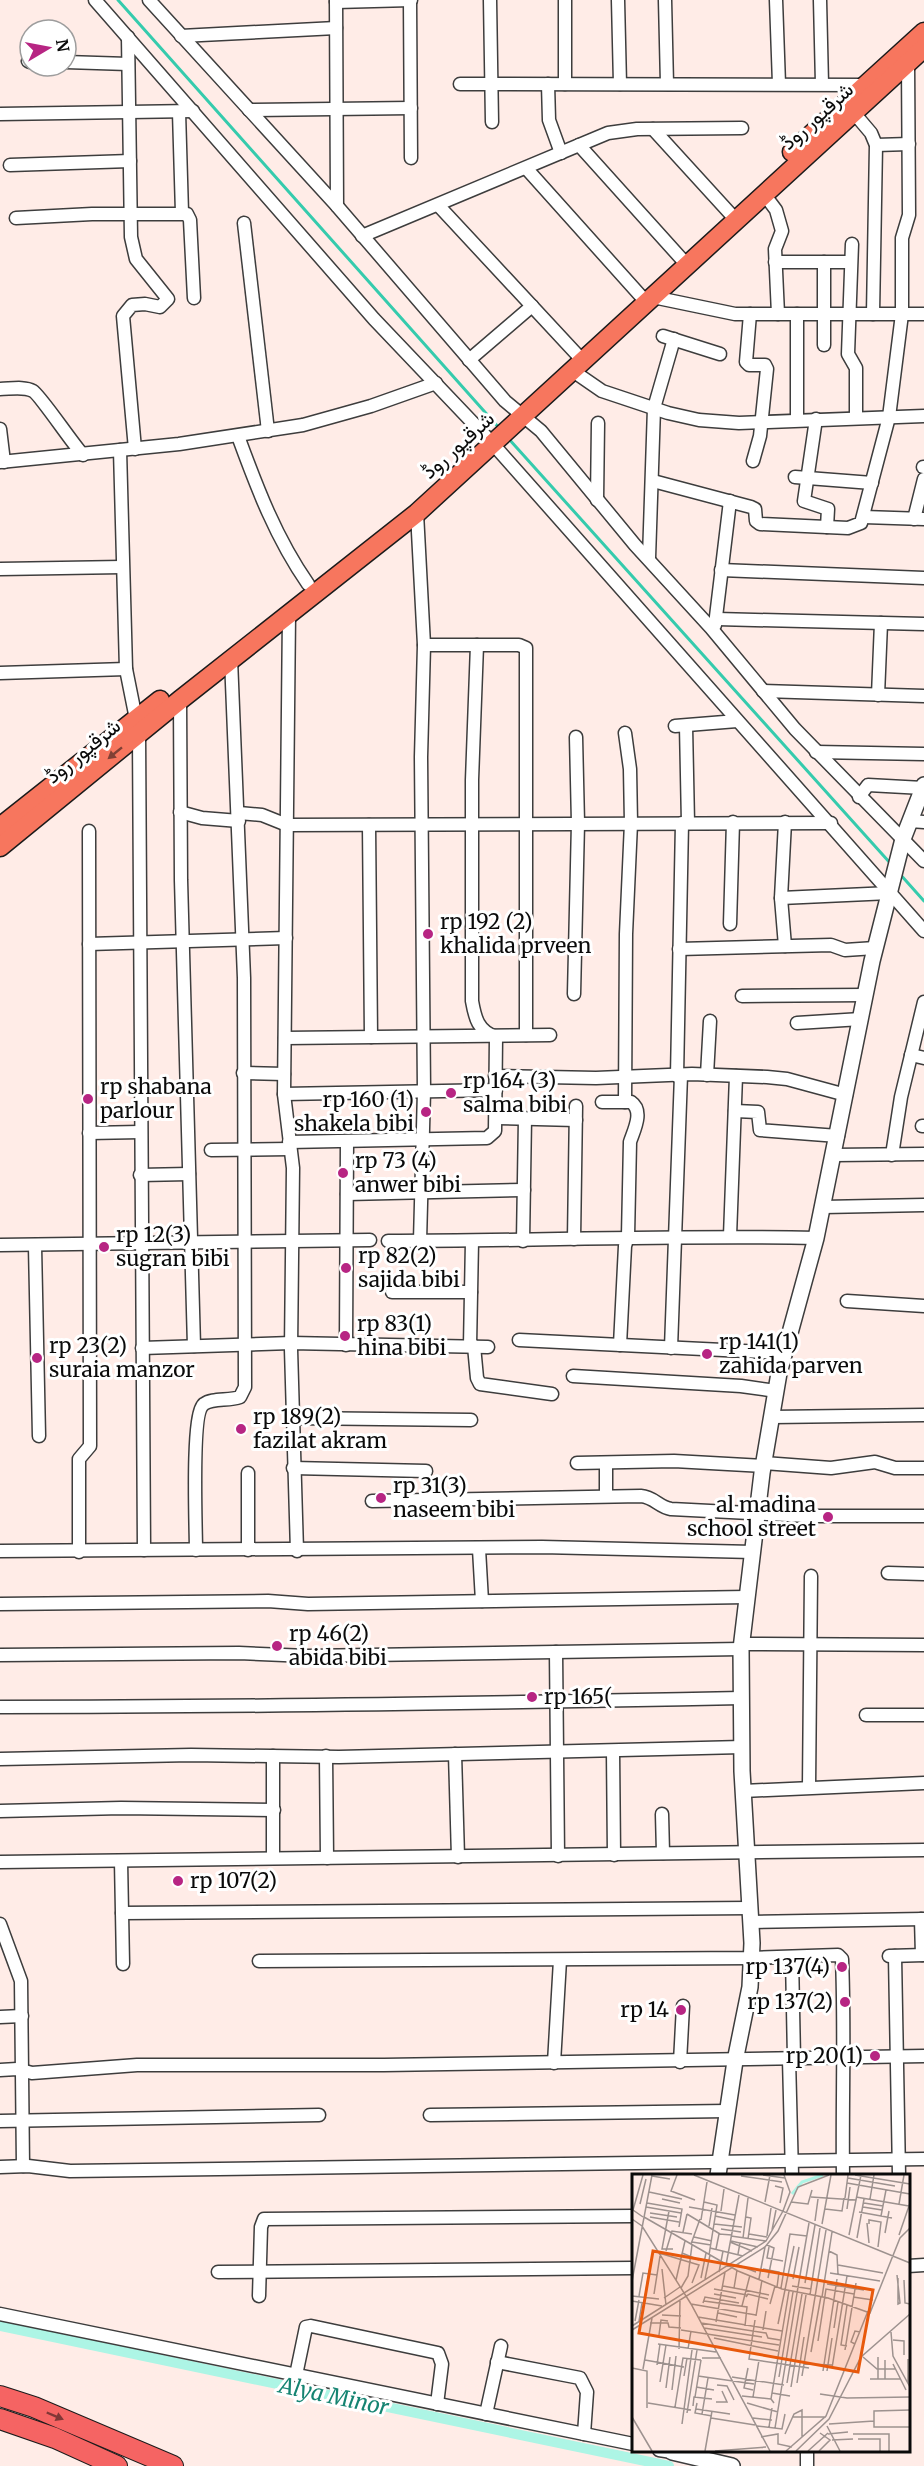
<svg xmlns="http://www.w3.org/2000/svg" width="924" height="2466" font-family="Merriweather,Vazirmatn,serif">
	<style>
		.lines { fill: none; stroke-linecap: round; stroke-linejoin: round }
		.stream { stroke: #35cbad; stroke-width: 3 }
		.canal { stroke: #adf5e5; stroke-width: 10 }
		.minor-casing { stroke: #3d3d3d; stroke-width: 15 }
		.tertiary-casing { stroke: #3d3d3d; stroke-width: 18 }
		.primary-casing { stroke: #1b1b1b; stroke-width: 21 }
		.trunk-casing { stroke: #1b1b1b; stroke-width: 22 }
		.minor { stroke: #fff; stroke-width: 12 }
		.tertiary { stroke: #fff; stroke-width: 15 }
		.primary { stroke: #f7765e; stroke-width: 18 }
		.trunk { stroke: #f56463; stroke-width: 20 }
		.oneway { fill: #804034 }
		.oneway2 { fill: #803736 }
		.poi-dot { fill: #b72583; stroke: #fff; stroke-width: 2 }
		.labels { text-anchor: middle; stroke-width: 6; stroke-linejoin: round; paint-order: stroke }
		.street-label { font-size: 21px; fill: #0a0a0a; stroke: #fff }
		.poi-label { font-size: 21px; fill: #0a0a0a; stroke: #fff; text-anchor: start }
		.water-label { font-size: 22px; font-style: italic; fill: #158472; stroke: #fff }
		.inset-river { fill: none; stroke: #adf5e5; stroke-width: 3 }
		.inset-road { fill: none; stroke: #9d928f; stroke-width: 1.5 }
		.view { fill: #e8590c; fill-opacity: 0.15; stroke: #e8590c; stroke-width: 3 }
		.inset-edge { fill: none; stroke: #0a0a0a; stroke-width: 3 }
	</style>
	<rect width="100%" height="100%" fill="#ffece7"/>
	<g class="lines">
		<!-- stream -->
		<g class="stream">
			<polyline points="118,0 500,429"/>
			<polyline points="508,438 891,864"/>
			<polyline points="899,873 924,901"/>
		</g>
		<!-- canal -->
		<polyline class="canal" points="0,2326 669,2466"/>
		<!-- minor casing -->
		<g class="minor-casing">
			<g id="minor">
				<polyline points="95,0 374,319 493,444 924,931"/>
				<polyline points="149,0 337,206 505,401 541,431 635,545 711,628 795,729 924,861"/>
				<polyline points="336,0 337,206"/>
				<polyline points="410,0 411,158"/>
				<polyline points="490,0 492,122"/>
				<polyline points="565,0 565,84"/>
				<polyline points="618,0 620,84"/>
				<polyline points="665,0 667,84"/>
				<polyline points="776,0 779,84"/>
				<polyline points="820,0 822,84"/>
				<polyline points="336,2 411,0"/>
				<polyline points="181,36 336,28"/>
				<polyline points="128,37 131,237 136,259 168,299 160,307 145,304 132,305 123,316 135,449"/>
				<polyline points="28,61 30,62"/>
				<polyline points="66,62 128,64"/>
				<polyline points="460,84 869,85"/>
				<polyline points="548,84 549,120 561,153"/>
				<polyline points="249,110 411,108"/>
				<polyline points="179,112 182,213"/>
				<polyline points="854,113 871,133 876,145 873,314"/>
				<polyline points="0,114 193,111"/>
				<polyline points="653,129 736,220"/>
				<polyline points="579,145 687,265"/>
				<polyline points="876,145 909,144"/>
				<polyline points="10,165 130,161"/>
				<polyline points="526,168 647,303"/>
				<polyline points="764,194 776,210 782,231 775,249 778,314"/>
				<polyline points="438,205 583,361"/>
				<polyline points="16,218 92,214 187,214 190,220 194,298"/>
				<polyline points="244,223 268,431"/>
				<polyline points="362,236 608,133 637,129 742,128"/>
				<polyline points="852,244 848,354 856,368 856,417"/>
				<polyline points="775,262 849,262"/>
				<polyline points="653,297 735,314 924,314"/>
				<polyline points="750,314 746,362 749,365 765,365 767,369 760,436 753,461"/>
				<polyline points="663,336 720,354"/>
				<polyline points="824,345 824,262"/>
				<polyline points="469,360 532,306"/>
				<polyline points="573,371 602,391 668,413 699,420 739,423 924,416"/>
				<path d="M0,389C10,389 24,386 33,391C40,395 72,443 83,455"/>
				<polyline points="816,419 804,501 828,509 827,527"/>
				<polyline points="797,420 797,314"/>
				<polyline points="0,429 4,462"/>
				<path d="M238,436C257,488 276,538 308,584"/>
				<polyline points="120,450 126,669 139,734 144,1550"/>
				<polyline points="0,462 179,444 303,425 371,406 436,383"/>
				<polyline points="923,467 924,467"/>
				<polyline points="795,477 872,483"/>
				<polyline points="653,481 751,507 755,509 756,521 760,524 848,528 861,523 889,417 902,314 902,238 909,215 908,62"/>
				<polyline points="597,500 598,423"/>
				<polyline points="417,513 424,645 421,757 424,1091 420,1241"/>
				<polyline points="864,517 924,519"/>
				<polyline points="914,519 924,479"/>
				<polyline points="649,558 654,408 674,339"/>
				<polyline points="0,569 122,567"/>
				<polyline points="721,570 924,578"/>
				<polyline points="289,614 284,1094 293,1168 291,1349 297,1551"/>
				<polyline points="717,619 924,624"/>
				<polyline points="715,625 730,501"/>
				<polyline points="424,645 519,645 526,648 526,1035"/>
				<polyline points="0,673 126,669"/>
				<polyline points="763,691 924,696"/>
				<polyline points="878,695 881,623"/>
				<polyline points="180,700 181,880 194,1346"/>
				<polyline points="675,726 737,721"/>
				<polyline points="686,726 688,823"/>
				<polyline points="816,752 924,754"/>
				<polyline points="859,797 868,785 923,788"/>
				<polyline points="180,812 202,818 239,821"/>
				<polyline points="239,813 262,815 287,825 831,823"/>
				<polyline points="910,821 924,822"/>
				<polyline points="785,822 781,898 785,946"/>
				<polyline points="369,825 371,1037"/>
				<polyline points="781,898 890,893"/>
				<polyline points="730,924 733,822"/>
				<polyline points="89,944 286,938"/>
				<polyline points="679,949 831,945 845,950 875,948"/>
				<polyline points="574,994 578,823 576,737"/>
				<polyline points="742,996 865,995"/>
				<polyline points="797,1023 861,1019"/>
				<polyline points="285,1038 550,1035"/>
				<polyline points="911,1055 924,1058"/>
				<polyline points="243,1073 284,1074"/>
				<polyline points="707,1075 710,1021"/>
				<polyline points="495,1076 596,1078 692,1074 767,1077 787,1079 846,1095"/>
				<polyline points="677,1076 682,823"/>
				<polyline points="284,1094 496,1090"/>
				<path d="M602,1102H631C644,1111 634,1130 630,1142L628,1236L625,1246L620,1345"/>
				<polyline points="625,1102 626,934 631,823 630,769 625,733"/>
				<polyline points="735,1111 758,1112 760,1130 838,1136"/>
				<polyline points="496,1118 576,1120"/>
				<polyline points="922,1126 924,1126"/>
				<polyline points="89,1133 140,1132"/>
				<path d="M289,1142L487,1138L495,1131L496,1037C478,1031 475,1018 472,1001V780L477,645"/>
				<polyline points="211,1150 290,1149"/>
				<polyline points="834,1155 924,1154"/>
				<polyline points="892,1155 901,1097 924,1002"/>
				<polyline points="140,1175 189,1174"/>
				<polyline points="347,1194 524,1190"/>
				<polyline points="823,1207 924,1205"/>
				<polyline points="730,1236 736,1076"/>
				<polyline points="574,1239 576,1106"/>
				<path d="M388,1241C531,1241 673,1235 816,1238"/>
				<polyline points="523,1241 525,1118"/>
				<polyline points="0,1245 370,1240"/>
				<polyline points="35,1246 39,1436"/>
				<polyline points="392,1292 471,1292"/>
				<polyline points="847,1301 924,1306"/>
				<polyline points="519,1340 785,1353"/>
				<polyline points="346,1345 347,1141"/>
				<polyline points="470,1346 472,1241"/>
				<polyline points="474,1346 477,1378 480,1384 552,1394"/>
				<polyline points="142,1348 291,1343 488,1347"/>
				<polyline points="671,1348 681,1075"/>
				<polyline points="573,1376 741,1386 776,1391"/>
				<polyline points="772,1417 924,1415"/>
				<polyline points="292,1418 471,1420"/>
				<polyline points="577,1463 674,1461 764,1466"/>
				<polyline points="764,1463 831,1468 875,1462 895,1468 924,1468"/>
				<polyline points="293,1468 426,1471"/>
				<polyline points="248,1473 248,1550"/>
				<polyline points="606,1496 606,1463"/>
				<path d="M372,1501L641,1496C654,1497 659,1507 671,1509L807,1516H924"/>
				<polyline points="479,1549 482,1601"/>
				<path d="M196,1550C196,1529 191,1413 204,1404C212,1398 229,1401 240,1397L245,1387L244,978L231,659"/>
				<polyline points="0,1551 542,1547 753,1552"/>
				<polyline points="79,1552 79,1459 90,1446 89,831"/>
				<polyline points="888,1573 924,1574"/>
				<polyline points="0,1604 268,1601 308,1604 747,1597"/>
				<polyline points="742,1644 924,1645"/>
				<polyline points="556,1652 558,1856"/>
				<polyline points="0,1655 239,1653 307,1656 741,1649"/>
				<path d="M0,1707C247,1707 494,1703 741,1698"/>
				<polyline points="866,1715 924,1715"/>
				<polyline points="613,1751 614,1855"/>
				<polyline points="455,1754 458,1857"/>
				<polyline points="273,1756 273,1858"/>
				<polyline points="326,1756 327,1858"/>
				<polyline points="0,1759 191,1755 339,1757 742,1747"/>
				<polyline points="809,1787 811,1576"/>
				<polyline points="743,1791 924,1783"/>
				<polyline points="0,1811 121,1808 274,1810"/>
				<polyline points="662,1814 663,1853"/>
				<polyline points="121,1861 123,1964"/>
				<polyline points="0,1862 924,1850"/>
				<polyline points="122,1913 750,1908"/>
				<polyline points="921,1919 922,1955"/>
				<polyline points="751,1922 924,1919"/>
				<polyline points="0,1924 21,1981 23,2166"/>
				<polyline points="889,1956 924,1955"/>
				<polyline points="895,1956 899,2175"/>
				<polyline points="792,1957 794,2059"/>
				<path d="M259,1961L751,1958L838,1955L842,1959C845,2031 842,2103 843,2175"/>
				<polyline points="0,2017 22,2016"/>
				<polyline points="789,2059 792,2175"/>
				<polyline points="680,2062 683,2006"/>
				<polyline points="554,2063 560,1960"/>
				<polyline points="0,2070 17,2069 32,2073 137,2065 384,2065 924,2056"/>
				<polyline points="430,2115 728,2111"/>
				<polyline points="0,2121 319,2115"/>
				<polyline points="0,2167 28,2166 70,2171 924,2159"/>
				<polyline points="908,2266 924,2265"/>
				<polyline points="218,2272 633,2268"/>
				<polyline points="259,2296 261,2227 264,2219 633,2216"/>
				<polyline points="0,2314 633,2444"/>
				<polyline points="497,2362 580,2378 587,2392 584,2434"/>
				<polyline points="296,2375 306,2327 311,2326 438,2353 442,2364 437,2404"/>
				<polyline points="486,2414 501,2346"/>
				<polyline points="659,2450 672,2452"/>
				<polyline points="807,2450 807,2466"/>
			</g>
		</g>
		<!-- tertiary casing -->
		<g class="tertiary-casing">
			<g id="tertiary">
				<polyline points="718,2175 735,2061 750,1987 752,1943 742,1771 741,1649 762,1473 779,1373 816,1238 872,961 903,839 924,785"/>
				<polyline points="672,2452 732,2466"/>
			</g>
		</g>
		<!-- primary casing -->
		<g class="primary-casing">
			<g id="primary">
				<polyline points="792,152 924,32"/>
				<polyline points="0,827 160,700"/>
				<polyline points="0,847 180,700 417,513 924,48"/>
			</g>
		</g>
		<!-- trunk casing -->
		<g class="trunk-casing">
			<g id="trunk">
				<polyline points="0,2396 34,2407 173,2466"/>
				<polyline points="0,2419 55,2438 117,2466"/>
			</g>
		</g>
		<!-- minor -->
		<use href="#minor" class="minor"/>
		<!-- tertiary -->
		<use href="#tertiary" class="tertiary"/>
		<!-- primary -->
		<use href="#primary" class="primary"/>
		<!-- trunk -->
		<use href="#trunk" class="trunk"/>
	</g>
	<!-- one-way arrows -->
	<defs><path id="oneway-solid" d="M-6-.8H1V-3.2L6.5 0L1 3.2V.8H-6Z" transform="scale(1.5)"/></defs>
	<use class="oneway" href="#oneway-solid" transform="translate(115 753) rotate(141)"/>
	<use class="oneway2" href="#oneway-solid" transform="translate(55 2416) rotate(23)"/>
	<!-- markers -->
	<g class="poi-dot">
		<circle cx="428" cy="934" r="6"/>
		<circle cx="451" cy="1093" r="6"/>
		<circle cx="88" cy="1099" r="6"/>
		<circle cx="426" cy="1112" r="6"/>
		<circle cx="343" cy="1173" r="6"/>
		<circle cx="104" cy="1247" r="6"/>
		<circle cx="346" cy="1268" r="6"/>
		<circle cx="345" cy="1336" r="6"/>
		<circle cx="707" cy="1354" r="6"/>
		<circle cx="37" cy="1358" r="6"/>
		<circle cx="241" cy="1429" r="6"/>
		<circle cx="381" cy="1498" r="6"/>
		<circle cx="828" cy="1517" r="6"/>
		<circle cx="277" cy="1646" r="6"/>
		<circle cx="532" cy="1697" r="6"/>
		<circle cx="178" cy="1881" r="6"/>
		<circle cx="842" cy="1967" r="6"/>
		<circle cx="845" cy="2002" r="6"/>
		<circle cx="681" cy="2010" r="6"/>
		<circle cx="875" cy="2056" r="6"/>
	</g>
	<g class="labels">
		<!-- street labels -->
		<g class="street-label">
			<text transform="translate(817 116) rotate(-42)" y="7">شرقپور روڈ</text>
			<text transform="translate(458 445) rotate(-42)" y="7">شرقپور روڈ</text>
			<text transform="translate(83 751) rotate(-39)" y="7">شرقپور روڈ</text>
		</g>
		<!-- poi labels -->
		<g class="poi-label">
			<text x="440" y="929">rp 192 (2)<tspan x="440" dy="24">khalida prveen</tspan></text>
			<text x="463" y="1088">rp 164 (3)<tspan x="463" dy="24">salma bibi</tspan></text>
			<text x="100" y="1094">rp shabana<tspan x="100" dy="24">parlour</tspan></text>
			<text x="414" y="1107" text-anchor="end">rp 160 (1)<tspan x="414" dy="24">shakela bibi</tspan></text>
			<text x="355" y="1168">rp 73 (4)<tspan x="355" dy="24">anwer bibi</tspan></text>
			<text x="116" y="1242">rp 12(3)<tspan x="116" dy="24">sugran bibi</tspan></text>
			<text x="358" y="1263">rp 82(2)<tspan x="358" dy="24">sajida bibi</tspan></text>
			<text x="357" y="1331">rp 83(1)<tspan x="357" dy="24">hina bibi</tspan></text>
			<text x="719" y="1349">rp 141(1)<tspan x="719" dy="24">zahida parven</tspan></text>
			<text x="49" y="1353">rp 23(2)<tspan x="49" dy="24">suraia manzor</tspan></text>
			<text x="253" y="1424">rp 189(2)<tspan x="253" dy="24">fazilat akram</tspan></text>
			<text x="393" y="1493">rp 31(3)<tspan x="393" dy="24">naseem bibi</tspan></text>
			<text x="816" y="1512" text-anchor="end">al madina<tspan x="816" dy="24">school street</tspan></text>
			<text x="289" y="1641">rp 46(2)<tspan x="289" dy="24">abida bibi</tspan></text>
			<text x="544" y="1704">rp 165(</text>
			<text x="190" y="1888">rp 107(2)</text>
			<text x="830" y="1974" text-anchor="end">rp 137(4)</text>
			<text x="833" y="2009" text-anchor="end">rp 137(2)</text>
			<text x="669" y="2017" text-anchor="end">rp 14</text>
			<text x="863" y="2063" text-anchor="end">rp 20(1)</text>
		</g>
		<!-- water labels -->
		<g class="water-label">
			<text transform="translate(334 2396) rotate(12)" y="8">Alya Minor</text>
		</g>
	</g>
	<!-- overview -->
	<g transform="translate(632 2174)">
		<rect width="278" height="278" fill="#ffece7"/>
		<path class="inset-river" d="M160,20L170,8L191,1"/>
		<path class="inset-road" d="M11,1L1,36L11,43M45,1L39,17L63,26M62,1L278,89M131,1L153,4M223,1L278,10M20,2L38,5M109,2L150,8M216,4L263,12M215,9L278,20M143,12L151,14L148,29M17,18L50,25M179,23L224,26M224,23L277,32M213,24L216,1M30,25L48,29M238,25L242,1M72,28L85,31L77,81M133,28L138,1M159,28L176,30L180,16M15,29L50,35L47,53M232,29L251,32M8,30L14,5M267,30L272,1M14,33L49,39M57,33L103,41M231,33L250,36M193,35L210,37L212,24M215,35L218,13M37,37L30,75H41M89,37L92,15M151,37L158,18L152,1M227,38L260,44M18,39L45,43M55,40L88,60M83,42L102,46M249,42L254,16M12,43L106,97L150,115L196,124L238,139L268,64L278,54M18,43L47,48M114,43L119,44L116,65M0,45L10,52L59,130L138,277M69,46L75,8M183,47L186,25M235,49L237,69M82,50L110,53M190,50L199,1M237,50V46L249,48L246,73M77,52L80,34M89,55L109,58M140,56L144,36M51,58L55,40M253,59L257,37M117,60L135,63M217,61L229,1M267,61L278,29M99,62L134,67M135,62L139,34M62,63L80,67M111,64L116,24M225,64L232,25M99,67L108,69L106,80M60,68L79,71M98,68L120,77M108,69L126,73M59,70L68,45M135,71L142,74L136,104M137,73L135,84L151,87M78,74L111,82M84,75L87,60L100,61M34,77L40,57L60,60M197,77L205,81L206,100M27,79L67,91L60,109M50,79L67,86M94,91L107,21M106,91L124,98M206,91L251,99M30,95L34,131M131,95L147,98L145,113M87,98L91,77M198,99L248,107M265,101L268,129L266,130V104M69,104L74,79M73,105L78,81M127,105L133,73M161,105L167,73M44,106L53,67M272,106L273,129L278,130M0,107L20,1M173,109L183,51M195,110L232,116M91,112L113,116M160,112L179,115M49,114L56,102L60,71M102,114L105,96M149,114L158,60L175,62M82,115L115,121M113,116L137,121M165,119L177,49M22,120L28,82M82,120L104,124M178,121L188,54M0,122L27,125M7,122L11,99L25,101M114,123L116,120L136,125M190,123L200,58M221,123L241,126M32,124L48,113M0,127L30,132M72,127L115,133L113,152M12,129L19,86M71,129L73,123L107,129M59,130L124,141M138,130L143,112M215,131L209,171L215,172M110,132L118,101M86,139L105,143M30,141L49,142M124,142L130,106M66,143L150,157M123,146L117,185L177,194M3,147L7,126M7,147L10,129M84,148L93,98M18,149H36L37,153L49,154M69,149L134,159L136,164L148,166M146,150L162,72M0,152L134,67L151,37M72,154L130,163M202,154L206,128M0,156L133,73L146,57L166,13L197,1M49,156L147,171M131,156L134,137M259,158L261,182L278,213M27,161L29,146L36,147M82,164L146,177M261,166L272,167V181M186,167L194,115L222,120M26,170L84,178M223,170L219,168L223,157L228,158M47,175L48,127M56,175L59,157M213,176L224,109M179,178L189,122M231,183L245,195H264M70,184H89M13,186L52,193M172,190L200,191M261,190L274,216M25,191L28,170M0,194L15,197V234M116,194L112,214L121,216M200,194L215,102M11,195L20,144M191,197L205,105M195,197L200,164M52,202L55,184M66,202L122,210M170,202L194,56M100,203L152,211M147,203L161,118M238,205H269M246,205V183M253,205V186M28,208L34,171M155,209L170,120M165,209L172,163M276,209V185M85,211L95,212L102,226M64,213L82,216M159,213L174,121M34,214L38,183M40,216L44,182M140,219L158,222M188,220L215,224L278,223M110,222L139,225M63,223L69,186M121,223L127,186M84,228H95L90,217M16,229L59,236M65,229L63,239L80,242M115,229L146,238M142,229L139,225L157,117M61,232L62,223L80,225M43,233L51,184L69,186M64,235L98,240M278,236L242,237V253H278M55,239L65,176M70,240L76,204M0,243L20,277M160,243H194M79,244L123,251M121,244L140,246M50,250L60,176M197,250L242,247M125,252L150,255L153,240M195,252L208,277M137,253L140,234M143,254L165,119M153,260L162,240L170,236V263M196,260L216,258M221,260H257V277M129,263L146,260V270L160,273M226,265H248V277M200,266L221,265M73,277L80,237M83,277L134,273M154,277L194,242L236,137M164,277L197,245L229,183L278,140M176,277L196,259M187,277L198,266L188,259"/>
		<path class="view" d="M21,77L241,116L226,198L7,159Z"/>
		<rect width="278" height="278" class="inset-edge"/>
	</g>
	<!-- north arrow -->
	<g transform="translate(48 48) rotate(80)"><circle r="28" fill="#ffffff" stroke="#9d9d9d" stroke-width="1.5"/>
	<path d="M0-4.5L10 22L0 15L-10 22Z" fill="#b72583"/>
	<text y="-9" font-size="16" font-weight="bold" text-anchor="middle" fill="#0a0a0a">N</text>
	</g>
</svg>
